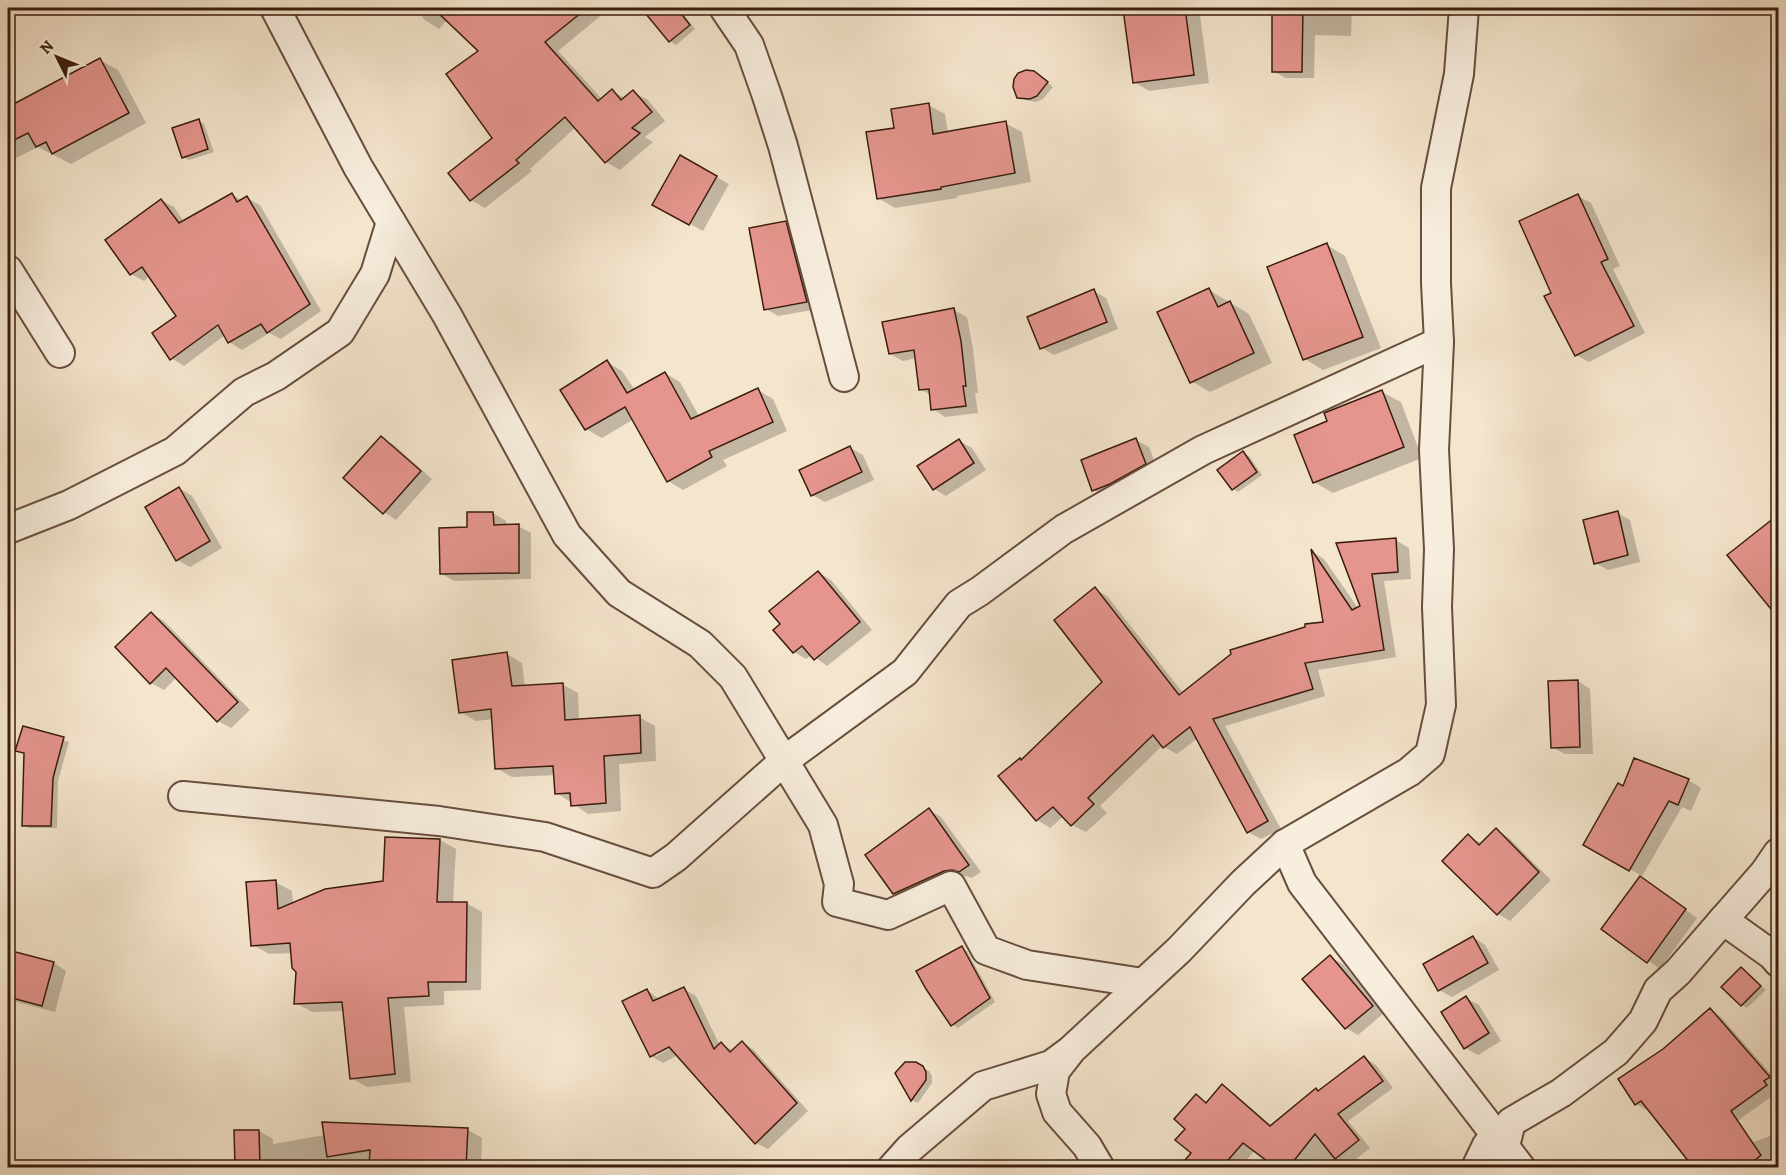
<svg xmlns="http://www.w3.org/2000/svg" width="1786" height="1175" font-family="Alegreya,serif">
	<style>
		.shadow { fill: #0003; fill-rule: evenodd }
		.building { fill: #e5958e; stroke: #3a1c0e; stroke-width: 1.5 }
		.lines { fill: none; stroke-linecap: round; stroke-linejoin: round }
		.street-casing { stroke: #684e3e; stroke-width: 32 }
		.street { stroke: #f8eede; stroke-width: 28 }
	</style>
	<rect width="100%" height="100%" fill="#f4e5cd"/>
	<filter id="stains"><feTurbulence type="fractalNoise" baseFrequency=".00333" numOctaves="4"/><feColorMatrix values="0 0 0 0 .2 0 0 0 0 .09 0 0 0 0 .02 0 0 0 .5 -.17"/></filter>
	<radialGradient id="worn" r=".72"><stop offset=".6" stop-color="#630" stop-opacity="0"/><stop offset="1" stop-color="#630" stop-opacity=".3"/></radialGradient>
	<!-- shadow -->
	<g class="shadow">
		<polygon points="414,8 610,8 558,51 602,99 612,91 625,98 633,92 648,100 665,121 645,137 653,142 620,170 606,162 576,127 530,169 532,171 485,208 471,200 494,138 480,51 447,20 439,29 425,20"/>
		<polygon points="645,8 678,8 695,29 676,45 670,41 644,9"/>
		<polygon points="1148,8 1199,8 1209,83 1149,91 1134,82 1125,11"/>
		<polygon points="1274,8 1352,8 1351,36 1315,35 1314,78 1286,78 1273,71"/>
		<polygon points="100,60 118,70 146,123 71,164 38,147 8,162 8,109"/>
		<polygon points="1040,76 1053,87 1043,99 1036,102 1025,100 1019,97"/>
		<polygon points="928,105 945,114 948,133 1005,123 1022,132 1031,182 957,196 957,198 895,208 878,198 896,129"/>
		<polygon points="198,121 204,124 214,152 189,160 183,157"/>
		<polygon points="681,157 729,184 703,231 654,204"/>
		<polygon points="232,194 242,201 247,198 260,205 321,311 281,339 269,333 242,350 229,342 225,335 184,366 171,358 178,316 150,276 144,281 131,274 107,240 161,200 174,207 184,222"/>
		<polygon points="1578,196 1591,203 1620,266 1613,269 1645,333 1589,362 1576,355 1553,293"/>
		<polygon points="786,223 798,230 818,309 778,316 766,309"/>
		<polygon points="1327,245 1345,256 1381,348 1323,370 1305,359"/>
		<polygon points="1209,290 1249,314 1272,363 1210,392 1191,381"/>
		<polygon points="1093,291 1106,298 1118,329 1054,355 1042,348"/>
		<polygon points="954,310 967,317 973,349 978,393 975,393 978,413 945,417 933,409 931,395 920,389 916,358 903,361 890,354"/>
		<polygon points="607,362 622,371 635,390 665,373 680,382 699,416 758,390 773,399 787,431 723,460 727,466 683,490 668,481 634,419 602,438 586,429"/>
		<polygon points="1382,392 1401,402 1422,458 1333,493 1314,482 1329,422"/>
		<polygon points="381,438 394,445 432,479 396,520 384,512"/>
		<polygon points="1136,440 1149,447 1158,471 1106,497 1094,490"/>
		<polygon points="959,441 972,448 986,470 946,496 934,489"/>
		<polygon points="850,448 863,455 874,480 825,502 812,495"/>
		<polygon points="1243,453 1249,456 1262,475 1238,492 1233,489"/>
		<polygon points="179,488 192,496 222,548 190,567 177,560"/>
		<polygon points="493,513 506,521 506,526 518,526 531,533 531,579 454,581 442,574 469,528"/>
		<polygon points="1617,513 1630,520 1640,562 1608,570 1595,563"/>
		<polygon points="1396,540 1409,548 1411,579 1384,581 1396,657 1318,670 1325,696 1225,726 1281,829 1261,839 1248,832 1198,738 1177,754 1162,746 1100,806 1107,813 1086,832 1072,825 1064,816 1050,828 1037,820 1022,761 1104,682 1095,589 1108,597 1183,693 1325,623 1313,552 1324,559 1358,608 1362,607 1338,544"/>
		<polygon points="818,572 831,580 872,630 827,666 812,655 806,659 794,652 782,624"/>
		<polygon points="152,614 164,621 250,710 231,728 218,721 177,677 164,690 151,683"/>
		<polygon points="507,654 522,663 525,687 562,684 578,693 579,720 639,717 655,726 656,761 619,764 621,811 588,814 557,793 556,775 512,777 496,768 493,719 476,721 460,712"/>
		<polygon points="1578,681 1590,689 1593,754 1565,754 1552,747"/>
		<polygon points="24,728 69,742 58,781 57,828 29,828 23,825 25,754 17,750"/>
		<polygon points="1688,780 1701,788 1691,811 1682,807 1641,878 1697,918 1660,969 1603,929 1642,876 1585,844 1624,788"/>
		<polygon points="929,810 941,817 981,872 972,878 965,876 957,877 907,901 894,893"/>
		<polygon points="1496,830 1509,838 1551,880 1510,921 1498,914 1468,836 1481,843"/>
		<polygon points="440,840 456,849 453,903 466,903 482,912 481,990 444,991 444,1005 404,1007 411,1082 367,1087 351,1078 345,1011 312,1012 296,1003 297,972 292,953 269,954 253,945 275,882 292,891 293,904 385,882"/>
		<polygon points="1473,937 1485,945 1499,970 1452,997 1439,990"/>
		<polygon points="961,948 967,951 995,1002 958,1028 952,1024"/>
		<polygon points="8,951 54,963 66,971 55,1012 9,1000 8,1008"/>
		<polygon points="1330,957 1343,964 1384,1013 1358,1035 1346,1028"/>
		<polygon points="1741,969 1766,990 1747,1008 1742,1005"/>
		<path d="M684,989L696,996L720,1046L722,1044L732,1050L742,1042L753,1049L808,1111L768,1149L756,1143L678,1055L663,1063L651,1056L647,990L660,1000ZM675,1043L676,1045L656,1056V1052Z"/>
		<polygon points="1466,998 1479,1005 1501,1041 1478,1055 1465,1048 1443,1012"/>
		<polygon points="1710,1010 1721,1017 1778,1082 1778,1086 1775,1088 1778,1092 1691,1154 1650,1109 1648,1111 1636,1104 1664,1050"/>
		<polygon points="1365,1058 1376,1065 1393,1088 1348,1121 1370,1148 1345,1168 1277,1168 1255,1150 1240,1168 1188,1168 1184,1164 1193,1153 1187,1128 1196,1096 1208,1103 1222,1086 1234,1093 1272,1126 1316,1090 1320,1092"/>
		<polygon points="916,1063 929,1071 932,1076 932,1083 918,1103 912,1100 897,1073"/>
		<polygon points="468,1130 482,1138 481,1168 236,1168 236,1132 259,1131 273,1139 273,1144 325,1135"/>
		<polygon points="1778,1133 1778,1157 1766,1168 1695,1168 1693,1165"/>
	</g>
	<!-- building -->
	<g class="building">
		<polygon points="433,8 587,8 545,42 598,101 612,89 621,100 633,90 652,112 632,128 640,133 605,163 565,117 516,160 519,163 470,201 448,173 492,138 446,74 478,51"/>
		<polygon points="641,8 677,8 690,25 669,42"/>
		<polygon points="1137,8 1185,8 1194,75 1133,83 1123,9"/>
		<polygon points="1272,8 1303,8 1302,72 1272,72"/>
		<polygon points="100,58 129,113 52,154 46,142 36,147 28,133 8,143 8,107"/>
		<polygon points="1026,70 1034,71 1048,82 1037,96 1030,99 1017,98 1013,87 1014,79 1018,73"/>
		<polygon points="929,103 933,134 1006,121 1015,173 941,187 941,189 877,199 866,132 894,128 891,109"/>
		<polygon points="199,119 208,149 182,158 172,128"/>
		<polygon points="680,155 717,176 689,225 652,205"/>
		<polygon points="232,193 237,202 247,196 310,304 267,333 261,324 228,343 218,325 170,360 152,333 176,316 142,267 130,275 105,240 161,199 179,223"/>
		<polygon points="1578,194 1608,259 1601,262 1634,326 1575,356 1544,296 1551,293 1519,221"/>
		<polygon points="786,221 807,302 764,310 749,228"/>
		<polygon points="1327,243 1363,337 1303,360 1267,267"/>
		<polygon points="1209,288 1218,307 1230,301 1254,353 1190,383 1157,312"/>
		<polygon points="1094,289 1107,322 1040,349 1027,317"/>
		<polygon points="954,308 961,341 966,386 963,386 966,406 931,410 929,389 919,390 914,350 889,354 882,322"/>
		<polygon points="607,360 627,393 665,372 691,419 758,388 773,422 709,451 712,457 667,482 625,407 585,430 560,390"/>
		<polygon points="1382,390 1404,447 1313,483 1294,435 1327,421 1324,413"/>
		<polygon points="381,436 421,471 383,514 343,478"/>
		<polygon points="1136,438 1146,464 1110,484 1092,491 1081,460"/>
		<polygon points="959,439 974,463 933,490 917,466"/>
		<polygon points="850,446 862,472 811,496 799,470"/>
		<polygon points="1243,451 1257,472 1232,490 1217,470"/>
		<polygon points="179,487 210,541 176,561 145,507"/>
		<polygon points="1618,511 1628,555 1594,564 1583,520"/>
		<polygon points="467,512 493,512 494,525 519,524 519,573 440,574 439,528 467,527"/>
		<polygon points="1779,514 1779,619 1727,555"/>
		<polygon points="1396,538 1398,572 1372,574 1384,650 1305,663 1313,689 1213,719 1268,821 1247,833 1190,727 1163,748 1153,735 1088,798 1094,804 1071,826 1053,807 1036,821 998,776 1020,758 1021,760 1102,682 1054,620 1095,587 1179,695 1231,654 1230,650 1305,627 1305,624 1323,622 1311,549 1352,610 1360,606 1336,543"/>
		<polygon points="818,571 860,622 814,660 802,646 793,653 773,630 780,624 769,611"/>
		<polygon points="151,612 238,702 217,722 166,668 150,684 115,647"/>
		<polygon points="507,652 512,686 563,683 565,720 640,715 641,753 604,756 606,803 571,806 570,793 555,794 553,766 495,769 491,709 459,713 452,660"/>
		<polygon points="1578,680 1580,747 1551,748 1548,681"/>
		<polygon points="23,726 64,737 53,778 51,826 22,826 24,753 15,751"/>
		<polygon points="1634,758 1689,779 1678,805 1669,801 1629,871 1583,845 1618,783 1623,786"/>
		<polygon points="929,808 969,865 959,872 952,870 944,871 893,894 865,855"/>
		<polygon points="1496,828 1539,872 1497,915 1442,861 1468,834 1479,845"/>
		<polygon points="385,837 440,839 437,902 467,902 466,982 428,982 429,996 388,998 395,1074 350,1079 342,1002 294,1004 296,972 292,968 290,943 251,946 246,882 276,880 278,909 325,889 383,881"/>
		<polygon points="1640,876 1686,909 1647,963 1601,929"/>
		<polygon points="1473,936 1488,963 1438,991 1423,964"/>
		<polygon points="962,946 990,998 951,1026 926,989 916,971"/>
		<polygon points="8,950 54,962 42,1006 8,997"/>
		<polygon points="1330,955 1373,1006 1345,1029 1302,979"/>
		<polygon points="1741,967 1761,986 1741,1006 1721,987"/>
		<polygon points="684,987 714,1049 721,1042 730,1052 742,1041 797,1103 755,1144 669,1047 650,1057 622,1001 647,989 653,1001"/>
		<polygon points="1466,996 1489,1033 1464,1049 1441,1012"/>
		<polygon points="1710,1008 1770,1077 1764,1081 1767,1085 1731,1111 1761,1155 1747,1167 1693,1167 1641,1101 1635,1105 1618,1079 1663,1049"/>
		<polygon points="1364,1056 1383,1081 1338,1114 1359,1140 1335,1159 1315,1134 1289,1167 1275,1167 1243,1143 1222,1167 1179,1167 1191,1153 1175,1140 1185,1129 1174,1119 1196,1094 1206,1103 1222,1084 1270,1126 1316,1088 1318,1091"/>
		<polygon points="905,1062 916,1062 923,1066 926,1072 926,1080 911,1101 895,1073"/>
		<polygon points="322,1122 468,1128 466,1167 369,1167 370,1150 327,1157"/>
		<polygon points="234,1130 259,1130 260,1167 235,1167"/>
	</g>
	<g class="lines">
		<!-- street casing -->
		<g class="street-casing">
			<g id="street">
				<polyline points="275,8 358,167 447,315 567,535 619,593 700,644 733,677 823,825 839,884 837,902 888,915 951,886 986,950 1027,965 1143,983"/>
				<polyline points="724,8 749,45 767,96 783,146 844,377"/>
				<polyline points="8,270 60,353"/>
				<polyline points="8,529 69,505 175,451 244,392 276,376 340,332 375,274 391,222"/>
				<polyline points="183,796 439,821 545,837 653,873 676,857 785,760 905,672 959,604 980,591 1064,529 1203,450 1439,342"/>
				<polyline points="1285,844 1302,883 1521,1168"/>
				<polyline points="1723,920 1765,872 1778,853"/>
				<polyline points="1069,1053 1055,1071 1051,1094 1057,1112 1087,1146 1100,1168"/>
				<polyline points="892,1168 909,1149 983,1086 1051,1065 1070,1051 1179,950 1243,883 1285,844 1409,772 1430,754 1441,705 1437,607 1439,549 1434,450 1439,342 1436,283 1436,188 1459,74 1464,8"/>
				<polyline points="1476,1168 1487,1145 1505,1146 1511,1122 1561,1093 1616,1052 1643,1021 1658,990 1678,972 1723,920 1772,955 1778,962"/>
			</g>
		</g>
		<!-- street -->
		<use href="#street" class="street"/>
	</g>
	<!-- margin -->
	<rect width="1786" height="1175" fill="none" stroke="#f4e5cd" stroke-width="30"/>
	<rect x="9" y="9" width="1768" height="1157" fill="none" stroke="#3a1c0e" stroke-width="3"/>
	<rect x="15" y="15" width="1756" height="1145" fill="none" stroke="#3a1c0e" stroke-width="1.5"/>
	<!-- north arrow -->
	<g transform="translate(57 57) rotate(313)" stroke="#f8eede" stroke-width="4.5" paint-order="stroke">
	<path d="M0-4.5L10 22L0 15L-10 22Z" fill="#3a1c0e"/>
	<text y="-9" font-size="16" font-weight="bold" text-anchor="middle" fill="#3a1c0e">N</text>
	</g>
	<rect width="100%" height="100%" filter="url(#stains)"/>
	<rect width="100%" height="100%" fill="url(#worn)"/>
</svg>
